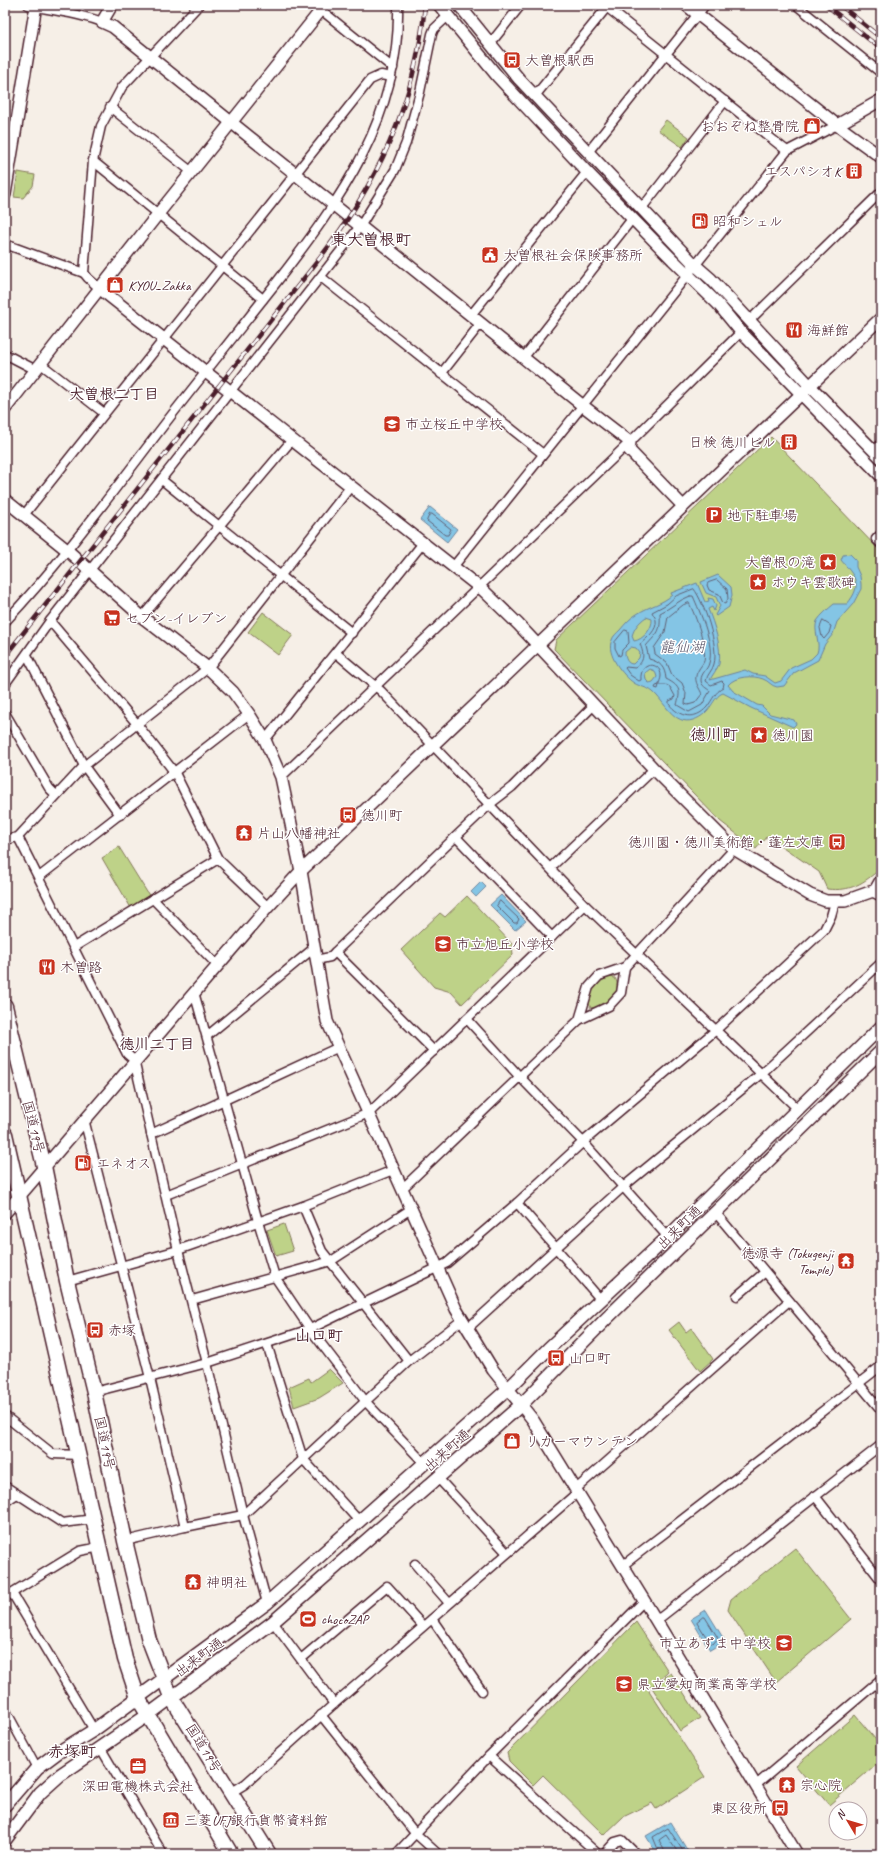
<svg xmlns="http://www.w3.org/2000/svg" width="886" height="1859" font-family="Caveat,'Klee One',sans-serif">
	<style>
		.green { fill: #bed288; stroke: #84785a }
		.water { fill: #84c5e5; stroke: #6d839b; fill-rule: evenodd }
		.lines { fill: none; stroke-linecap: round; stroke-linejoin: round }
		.shore { stroke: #616175; stroke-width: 1 }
		.minor-casing { stroke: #4a1f2b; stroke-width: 11 }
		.tertiary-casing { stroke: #4a1f2b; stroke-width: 14 }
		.secondary-casing { stroke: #4a1f2b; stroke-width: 15 }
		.trunk-casing { stroke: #4a1f2b; stroke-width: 17 }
		.minor { stroke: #fff; stroke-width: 8 }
		.tertiary { stroke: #fff; stroke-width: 11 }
		.secondary { stroke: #fff; stroke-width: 12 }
		.trunk { stroke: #fff; stroke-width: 14 }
		.rail-casing { stroke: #4a1f2b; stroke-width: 4.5 }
		.rail { stroke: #fff; stroke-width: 3; stroke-dasharray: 9; stroke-linecap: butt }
		.labels { text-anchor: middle; stroke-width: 3; stroke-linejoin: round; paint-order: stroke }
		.poi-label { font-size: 14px; fill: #4a1f2b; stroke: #fff; text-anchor: start }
		.street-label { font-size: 14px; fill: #4a1f2b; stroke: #fff }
		.neighbourhood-label { font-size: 15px; font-weight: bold; fill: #4a1f2b; stroke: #fff }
		.water-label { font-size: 15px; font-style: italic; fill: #5e596c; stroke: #fff }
		.quarter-label { font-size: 16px; font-weight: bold; fill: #4a1f2b; stroke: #fff }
	</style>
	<rect width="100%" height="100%" fill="#f6efe7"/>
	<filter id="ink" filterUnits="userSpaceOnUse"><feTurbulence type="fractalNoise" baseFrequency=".025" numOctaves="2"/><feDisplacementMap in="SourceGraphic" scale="8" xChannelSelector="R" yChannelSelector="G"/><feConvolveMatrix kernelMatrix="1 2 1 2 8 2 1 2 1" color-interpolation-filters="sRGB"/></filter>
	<g filter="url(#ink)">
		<!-- green -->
		<g class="green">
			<polygon points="666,120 689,137 682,147 658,130"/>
			<polygon points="18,172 35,175 33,186 23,198 14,197"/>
			<path d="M771,437L881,552V868C864,883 851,892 827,889L819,872L767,836L756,849L720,821L554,649L556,640Z"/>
			<polygon points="263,612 293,635 278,655 248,632"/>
			<polygon points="119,847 150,897 131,908 102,858"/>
			<polygon points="467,896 512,944 513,955 462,1004 451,992 434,987 401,950 440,913 445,917"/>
			<path d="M610,977L615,978C624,992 605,1007 591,1008L588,1002C592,989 596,981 610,977Z"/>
			<polygon points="284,1224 293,1251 276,1256 267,1230"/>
			<polygon points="679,1322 686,1332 691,1328 713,1359 700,1371 669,1330"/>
			<polygon points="329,1369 343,1383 319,1398 294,1407 289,1387 309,1378 311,1382"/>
			<polygon points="795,1548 851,1619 776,1682 728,1610 731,1599"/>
			<polygon points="636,1622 668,1671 653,1685 671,1673 700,1718 680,1731 651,1686 648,1689 705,1777 656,1809 652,1803 623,1817 604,1835 543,1775 533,1785 509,1761 507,1753"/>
			<polygon points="855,1715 881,1746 881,1760 829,1805 796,1766"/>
		</g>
		<!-- water -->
		<g class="water">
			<polygon points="430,507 457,529 447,542 420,520"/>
			<path d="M850,554L856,560V567L860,576L861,584V589L853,604L837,622L833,634L825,644L818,660L794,673L784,686L777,687C771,686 769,681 763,679C753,675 735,676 728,685L733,691L757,705L762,706L770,714L794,720L796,724L793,727L751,708L723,693C712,697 712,714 693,720C674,726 664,701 653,692C647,687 640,687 634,683C623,676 605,653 612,640C613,636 617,633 620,630C625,624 630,618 637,614C649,606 662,604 672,595L671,593L697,583L705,602L709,601L708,598L713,599L716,606L714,611L712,607L708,609C714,624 722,647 719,664C717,670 712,675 710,680L745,670L753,674L765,676L775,683L781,681L791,668L811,659L817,653C821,643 813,631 817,621C821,615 828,609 834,604H847C864,584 854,576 841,560L843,555ZM646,617L652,619C653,628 643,640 634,641L632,636C634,628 639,622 646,617ZM631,647L636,648L640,653L639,658L633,664C627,664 625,658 625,652ZM650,669L655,671L657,677L653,682L649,683L646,680L645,673Z"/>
			<polygon points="718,575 731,587 732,595 729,607 716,616 715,615 720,606 716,597 706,593 701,582"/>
			<polygon points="481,882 486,887 476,897 471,892"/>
			<polygon points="501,895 526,921 515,930 490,905"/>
			<polygon points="706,1610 725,1641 710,1650 691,1619"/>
			<polygon points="670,1822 689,1853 687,1854 657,1854 646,1836"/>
		</g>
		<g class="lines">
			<!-- shore -->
			<g class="shore">
				<polygon points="430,514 432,514 451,529 448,535 445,535 427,521"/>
				<polygon points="717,580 727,589 728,599 725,604 723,603 719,594 709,590 707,585 708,583"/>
				<path d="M694,589C704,602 719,647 714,664C713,670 707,674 706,681L711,685L722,681L724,683L723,688C715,692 713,699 707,707C695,721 679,717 669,704V701L674,699L675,696L670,687L666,685H659L658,689L655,688L656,686L659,685C659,682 661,679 661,676C661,661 639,661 641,680L639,681L630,675L625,668L626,667L635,668C645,661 644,654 640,644C646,639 658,630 656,620C655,616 653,615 652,612L667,604L676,596Z"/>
				<path d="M690,596H693C700,612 715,646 709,663C708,669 701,673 701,680C701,686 707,688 710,691L702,705L689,712L677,705C680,692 682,687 666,679C665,667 660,662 649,659L646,646C658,632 661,633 660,613C671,608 679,600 690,596Z"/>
				<path d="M689,603C696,616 707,647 704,661C703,664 700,667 699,669C692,680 698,685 702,694L695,703L688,705L685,704L686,693L682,683L672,675L667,663L655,654L654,648L665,632L668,617L683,605Z"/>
				<polygon points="823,621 831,626 829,633 824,639 822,637 820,628"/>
				<polygon points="625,630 628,631 629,643 622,650 621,655 619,656 615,648 615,642"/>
				<polygon points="500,901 519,919 517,923 514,923 497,906"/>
				<polygon points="703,1617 705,1617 718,1638 713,1644 710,1643 697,1622"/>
				<polyline points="660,1854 653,1837 668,1828 685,1854"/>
				<polyline points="666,1854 659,1840 666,1835 679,1854"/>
			</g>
			<!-- minor casing -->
			<g class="minor-casing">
				<g id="minor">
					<path d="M28,5C53,11 79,13 102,22"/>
					<polyline points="315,5 393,68"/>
					<polyline points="604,5 787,151"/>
					<polyline points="796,5 881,73"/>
					<polyline points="490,44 521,5"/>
					<polyline points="535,96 607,7"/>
					<polyline points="110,107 192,172"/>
					<polyline points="589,151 705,5"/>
					<polyline points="93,161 263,299"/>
					<polyline points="642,208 725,101"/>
					<polyline points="5,244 84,273"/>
					<polyline points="321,277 543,454"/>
					<polyline points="99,288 88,278 84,273 93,161 101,126 122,87 199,5"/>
					<polyline points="471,315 587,172"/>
					<polyline points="750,320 881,192"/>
					<polyline points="5,354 36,370"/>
					<polyline points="524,357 632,219"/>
					<polyline points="41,364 104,413"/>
					<polyline points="441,374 481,323"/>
					<polyline points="874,451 881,444"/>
					<polyline points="162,480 352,633"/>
					<polyline points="24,515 370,80 381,75 391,77"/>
					<polyline points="881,534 876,539 881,544"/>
					<polyline points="453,567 787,151 837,125"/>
					<polyline points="142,617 292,440"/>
					<polyline points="50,621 137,724 175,773 218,859 268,907"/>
					<path d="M5,622C66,557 119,483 174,412C208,369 242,326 276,283C341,199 401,117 398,5"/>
					<polyline points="336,653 381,691 585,905 798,1109"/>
					<polyline points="27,655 84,766 120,815"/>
					<polyline points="5,684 50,621 361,225 395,170 406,143 420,92 432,34 434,29 448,16"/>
					<polyline points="5,713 49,788 56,795"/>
					<polyline points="265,740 423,543"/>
					<polyline points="281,777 630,442 741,332"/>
					<polyline points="18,837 127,1054 134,1060 178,1250 207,1363 243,1515 267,1603"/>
					<polyline points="456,837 552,937"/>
					<polyline points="5,840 18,837 84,766 208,668 351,486"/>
					<polyline points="550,868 654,769"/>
					<polyline points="39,877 249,714"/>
					<polyline points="873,891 881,877"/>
					<polyline points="153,899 217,965"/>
					<polyline points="74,947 218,859"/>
					<polyline points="335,952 434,1051"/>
					<polyline points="316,960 330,957 335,952 490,804 512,787 593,706"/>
					<polyline points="194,992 258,1221 275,1277 310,1329 366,1402 424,1463"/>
					<polyline points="467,1019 519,1076 583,1142 668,1237"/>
					<polyline points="579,1020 589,987 599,976 625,967 734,849"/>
					<polyline points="207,1036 314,948"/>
					<polyline points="84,1119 150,1378 185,1527"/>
					<polyline points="151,1134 339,1047"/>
					<polyline points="403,1188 579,1020 609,1006 621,993 625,967"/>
					<polyline points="166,1195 369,1113 585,905"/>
					<polyline points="517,1203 601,1300"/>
					<polyline points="303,1206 322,1251 409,1361"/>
					<polyline points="715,1212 881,1410"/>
					<polyline points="67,1281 178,1250 303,1206 393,1170"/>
					<polyline points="737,1296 765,1272"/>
					<polyline points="192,1300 331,1261 411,1209"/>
					<polyline points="468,1328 623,1187 762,1073 881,963"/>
					<polyline points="267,1344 303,1459 359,1521"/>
					<polyline points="94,1392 207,1363 310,1329 447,1263 517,1203 583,1142 716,1030 824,930 831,916 835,902"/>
					<polyline points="5,1416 53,1454 79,1455"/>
					<polyline points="438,1478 507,1553"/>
					<polyline points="5,1486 62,1523 94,1519"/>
					<polyline points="576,1489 789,1301"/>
					<polyline points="815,1496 881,1580"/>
					<polyline points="5,1502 17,1494"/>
					<polyline points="125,1541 185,1527 243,1515 409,1361 462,1320"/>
					<polyline points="415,1564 449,1603"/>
					<polyline points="622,1566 881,1366"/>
					<polyline points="12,1593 94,1730"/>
					<polyline points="5,1597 80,1551 100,1547"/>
					<polyline points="432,1619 482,1691"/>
					<polyline points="656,1621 881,1445"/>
					<polyline points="273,1622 334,1704"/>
					<polyline points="301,1659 387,1586 423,1626"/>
					<polyline points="5,1709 37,1768"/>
					<polyline points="321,1715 415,1833 438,1854"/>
					<polyline points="100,1747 163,1854"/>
					<polyline points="489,1756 598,1854"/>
					<polyline points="755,1786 881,1679"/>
					<polyline points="232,1792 245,1784 334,1704 578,1492"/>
					<polyline points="396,1854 489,1756 644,1601"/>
					<polyline points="604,1854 615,1842 622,1840 636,1854"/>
				</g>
			</g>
			<!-- tertiary casing -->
			<g class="tertiary-casing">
				<g id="tertiary">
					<polyline points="112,5 102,22 113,27 582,405 630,442 629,450 683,506"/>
					<polyline points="439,5 498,77 587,172 673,260 718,304 741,332 881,476"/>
					<polyline points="459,5 519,79 695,265 711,279 810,386 881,458"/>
					<polyline points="686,5 837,125 881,157"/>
					<polyline points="837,125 881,100"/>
					<polyline points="5,194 36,5"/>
					<polyline points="99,288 484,591 518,624 654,769 734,849 810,895 826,901 845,901 873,891 881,895"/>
					<polyline points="5,409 158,214 325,5"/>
					<polyline points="5,500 67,550 142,617 208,668 233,692 249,714 265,740 281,777 301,871 327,1021 456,1309 493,1370 533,1420 651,1612 797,1854"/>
					<polyline points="5,1213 268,907 301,871 881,318"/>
				</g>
			</g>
			<!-- secondary casing -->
			<g class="secondary-casing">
				<g id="secondary">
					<polyline points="5,1805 37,1768 57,1753 94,1730 267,1603 508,1389 548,1349 668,1237 881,1027"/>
					<polyline points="5,1840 40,1793 60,1775 148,1715 273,1622 521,1405 606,1319 881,1051"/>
				</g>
			</g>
			<!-- trunk casing -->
			<g class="trunk-casing">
				<g id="trunk">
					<polyline points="5,1006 44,1166 67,1281 94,1392 125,1541 149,1640 171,1697 269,1854"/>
					<polyline points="5,1134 125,1659 138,1698 231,1854"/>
				</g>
			</g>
			<!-- minor -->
			<use href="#minor" class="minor"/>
			<!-- tertiary -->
			<use href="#tertiary" class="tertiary"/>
			<!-- secondary -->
			<use href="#secondary" class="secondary"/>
			<!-- trunk -->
			<use href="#trunk" class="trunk"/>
			<!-- rail casing -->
			<g class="rail-casing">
				<g id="rail">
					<polyline points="826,5 881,49"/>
					<polyline points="840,5 881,38"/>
					<path d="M5,656L316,263C377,185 415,105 425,5"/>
				</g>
			</g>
			<!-- rail -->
			<use href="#rail" class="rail"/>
		</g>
	</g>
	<!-- icons -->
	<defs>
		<g id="bus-square" transform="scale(0.9)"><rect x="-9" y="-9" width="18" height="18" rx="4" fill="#c8321e" stroke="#fff"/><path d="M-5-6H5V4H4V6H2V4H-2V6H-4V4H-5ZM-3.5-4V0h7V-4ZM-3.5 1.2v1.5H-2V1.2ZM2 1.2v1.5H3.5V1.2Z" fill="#fff"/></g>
		<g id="shop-square" transform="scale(0.9)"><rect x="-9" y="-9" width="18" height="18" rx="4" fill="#c8321e" stroke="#fff"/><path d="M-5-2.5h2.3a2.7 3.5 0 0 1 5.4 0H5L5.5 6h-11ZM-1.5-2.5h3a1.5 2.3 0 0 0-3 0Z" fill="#fff"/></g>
		<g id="building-square" transform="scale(0.9)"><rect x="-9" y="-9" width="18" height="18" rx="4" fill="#c8321e" stroke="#fff"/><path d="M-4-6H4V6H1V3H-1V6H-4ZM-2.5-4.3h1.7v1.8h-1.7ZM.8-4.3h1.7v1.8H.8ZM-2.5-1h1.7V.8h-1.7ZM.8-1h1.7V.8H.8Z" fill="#fff"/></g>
		<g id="fuel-square" transform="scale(0.9)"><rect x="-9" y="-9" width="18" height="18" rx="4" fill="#c8321e" stroke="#fff"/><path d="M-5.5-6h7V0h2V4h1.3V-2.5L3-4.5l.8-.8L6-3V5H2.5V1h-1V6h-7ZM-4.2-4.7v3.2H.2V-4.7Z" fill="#fff"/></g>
		<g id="civic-square" transform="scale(0.9)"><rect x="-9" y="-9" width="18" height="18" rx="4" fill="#c8321e" stroke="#fff"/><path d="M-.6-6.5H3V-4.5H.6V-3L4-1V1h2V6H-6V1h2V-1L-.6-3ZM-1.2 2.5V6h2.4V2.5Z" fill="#fff"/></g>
		<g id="restaurant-square" transform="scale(0.9)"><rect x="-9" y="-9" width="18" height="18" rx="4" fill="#c8321e" stroke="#fff"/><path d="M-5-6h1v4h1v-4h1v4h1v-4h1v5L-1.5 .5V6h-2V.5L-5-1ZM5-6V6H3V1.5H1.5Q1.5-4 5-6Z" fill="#fff"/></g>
		<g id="school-square" transform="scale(0.9)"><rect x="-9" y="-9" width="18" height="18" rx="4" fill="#c8321e" stroke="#fff"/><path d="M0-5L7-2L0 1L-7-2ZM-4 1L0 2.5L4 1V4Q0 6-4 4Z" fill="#fff"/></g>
		<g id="parking-square" transform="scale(0.9)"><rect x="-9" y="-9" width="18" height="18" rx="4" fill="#c8321e" stroke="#fff"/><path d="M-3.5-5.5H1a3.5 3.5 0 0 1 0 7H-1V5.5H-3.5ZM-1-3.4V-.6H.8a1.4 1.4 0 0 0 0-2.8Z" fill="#fff"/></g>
		<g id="sight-square" transform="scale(0.9)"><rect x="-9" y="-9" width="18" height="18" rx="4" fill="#c8321e" stroke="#fff"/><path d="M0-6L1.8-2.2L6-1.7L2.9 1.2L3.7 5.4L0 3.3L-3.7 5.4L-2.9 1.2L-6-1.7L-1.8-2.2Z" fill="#fff"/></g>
		<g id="supermarket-square" transform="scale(0.9)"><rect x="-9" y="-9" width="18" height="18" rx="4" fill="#c8321e" stroke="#fff"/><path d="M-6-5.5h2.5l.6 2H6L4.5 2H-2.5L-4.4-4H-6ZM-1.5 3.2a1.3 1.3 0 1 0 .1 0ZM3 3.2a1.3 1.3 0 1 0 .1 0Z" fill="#fff"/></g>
		<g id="temple-square" transform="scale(0.9)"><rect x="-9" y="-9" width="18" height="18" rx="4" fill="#c8321e" stroke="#fff"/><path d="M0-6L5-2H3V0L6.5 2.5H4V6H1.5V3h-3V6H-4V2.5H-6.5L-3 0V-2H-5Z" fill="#fff"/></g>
		<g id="stadium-square" transform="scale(0.9)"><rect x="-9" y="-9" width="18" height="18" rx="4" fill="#c8321e" stroke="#fff"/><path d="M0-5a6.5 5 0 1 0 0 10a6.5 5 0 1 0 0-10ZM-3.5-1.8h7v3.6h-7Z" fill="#fff"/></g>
		<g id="office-square" transform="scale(0.9)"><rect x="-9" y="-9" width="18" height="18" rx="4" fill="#c8321e" stroke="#fff"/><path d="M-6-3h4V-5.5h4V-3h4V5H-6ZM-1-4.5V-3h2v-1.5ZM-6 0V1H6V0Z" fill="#fff"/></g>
		<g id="museum-square" transform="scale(0.9)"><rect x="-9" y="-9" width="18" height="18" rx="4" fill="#c8321e" stroke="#fff"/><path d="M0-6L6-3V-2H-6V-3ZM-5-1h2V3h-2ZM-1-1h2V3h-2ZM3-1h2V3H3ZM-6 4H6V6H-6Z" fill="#fff"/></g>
	</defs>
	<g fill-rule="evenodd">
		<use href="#bus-square" x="512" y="60"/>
		<use href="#shop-square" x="812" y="126"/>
		<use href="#building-square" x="854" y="171"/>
		<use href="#fuel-square" x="700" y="221"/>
		<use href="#civic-square" x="490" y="255"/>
		<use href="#shop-square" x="115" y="285"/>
		<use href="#restaurant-square" x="794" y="330"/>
		<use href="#school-square" x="392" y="424"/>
		<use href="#building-square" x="789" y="442"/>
		<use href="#parking-square" x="714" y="515"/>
		<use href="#sight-square" x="828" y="562"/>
		<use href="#sight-square" x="758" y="582"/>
		<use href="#supermarket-square" x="112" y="618"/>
		<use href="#sight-square" x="759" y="735"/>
		<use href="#bus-square" x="348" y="815"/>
		<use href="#temple-square" x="244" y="833"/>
		<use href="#bus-square" x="837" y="842"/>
		<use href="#school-square" x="443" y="944"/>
		<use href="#restaurant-square" x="47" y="967"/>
		<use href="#fuel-square" x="83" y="1163"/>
		<use href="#temple-square" x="846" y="1261"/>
		<use href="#bus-square" x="95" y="1330"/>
		<use href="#bus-square" x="556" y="1358"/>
		<use href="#shop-square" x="512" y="1441"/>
		<use href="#temple-square" x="193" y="1582"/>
		<use href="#stadium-square" x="308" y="1619"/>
		<use href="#school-square" x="784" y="1643"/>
		<use href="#school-square" x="624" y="1684"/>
		<use href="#office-square" x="138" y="1766"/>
		<use href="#temple-square" x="787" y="1785"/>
		<use href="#bus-square" x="780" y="1808"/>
		<use href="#museum-square" x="171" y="1820"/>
	</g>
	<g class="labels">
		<!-- poi labels -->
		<g class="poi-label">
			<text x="525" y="65">大曽根駅西</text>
			<text x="799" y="131" text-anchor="end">おおぞね整骨院</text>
			<text x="841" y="176" text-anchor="end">エスパシオK</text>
			<text x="713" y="226">昭和シェル</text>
			<text x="503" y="260">大曽根社会保険事務所</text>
			<text x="128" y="290">KYOU_Zakka</text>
			<text x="807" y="335">海鮮館</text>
			<text x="405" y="429">市立桜丘中学校</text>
			<text x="776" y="447" text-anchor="end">日検 徳川ビル</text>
			<text x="727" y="520">地下駐車場</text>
			<text x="815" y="567" text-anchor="end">大曽根の滝</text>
			<text x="771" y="587">ホウキ雲歌碑</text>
			<text x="125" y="623">セブン-イレブン</text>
			<text x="772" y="740">徳川園</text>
			<text x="361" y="820">徳川町</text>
			<text x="257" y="838">片山八幡神社</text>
			<text x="824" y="847" text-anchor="end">徳川園・徳川美術館・蓬左文庫</text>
			<text x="456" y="949">市立旭丘小学校</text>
			<text x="60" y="972">木曽路</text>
			<text x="96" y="1168">エネオス</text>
			<text x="833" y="1258" text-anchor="end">徳源寺 (Tokugenji<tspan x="833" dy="16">Temple)</tspan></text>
			<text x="108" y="1335">赤塚</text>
			<text x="569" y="1363">山口町</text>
			<text x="525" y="1446">リカーマウンテン</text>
			<text x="206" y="1587">神明社</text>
			<text x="321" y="1624">chocoZAP</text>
			<text x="771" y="1648" text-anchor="end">市立あずま中学校</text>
			<text x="637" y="1689">県立愛知商業高等学校</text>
			<text x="800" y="1790">宗心院</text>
			<text x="138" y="1791" text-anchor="middle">深田電機株式会社</text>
			<text x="767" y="1813" text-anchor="end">東区役所</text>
			<text x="184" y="1825">三菱UFJ銀行貨幣資料館</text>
		</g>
		<!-- street labels -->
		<g class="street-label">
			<text transform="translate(34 1127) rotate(76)" y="5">国道19号</text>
			<text transform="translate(679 1227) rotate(-45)" y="5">出来町通</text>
			<text transform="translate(105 1443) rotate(78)" y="5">国道19号</text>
			<text transform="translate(447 1450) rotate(-41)" y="5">出来町通</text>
			<text transform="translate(199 1657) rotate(-36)" y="5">出来町通</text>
			<text transform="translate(204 1748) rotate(58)" y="5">国道19号</text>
		</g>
		<!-- neighbourhood labels -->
		<g class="neighbourhood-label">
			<text x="114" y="399">大曽根二丁目</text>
			<text x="157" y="1049">徳川二丁目</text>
		</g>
		<!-- water labels -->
		<g class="water-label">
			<text x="682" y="652">龍仙湖</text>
		</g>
		<!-- quarter labels -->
		<g class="quarter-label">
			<text x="371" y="245">東大曽根町</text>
			<text x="714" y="740">徳川町</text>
			<text x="319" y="1341">山口町</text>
			<text x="72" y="1757">赤塚町</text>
		</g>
	</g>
	<!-- margin -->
	<rect width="886" height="1859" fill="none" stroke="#fff" stroke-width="20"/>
	<rect x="10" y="10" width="866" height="1839" fill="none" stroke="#4a1f2b" stroke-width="1.5" filter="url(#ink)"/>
	<!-- north arrow -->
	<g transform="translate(848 1821) rotate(308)"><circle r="19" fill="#ffffff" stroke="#b7a5aa"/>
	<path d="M0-3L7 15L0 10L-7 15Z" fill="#c8321e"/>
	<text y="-6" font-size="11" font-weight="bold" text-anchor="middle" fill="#4a1f2b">N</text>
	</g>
</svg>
